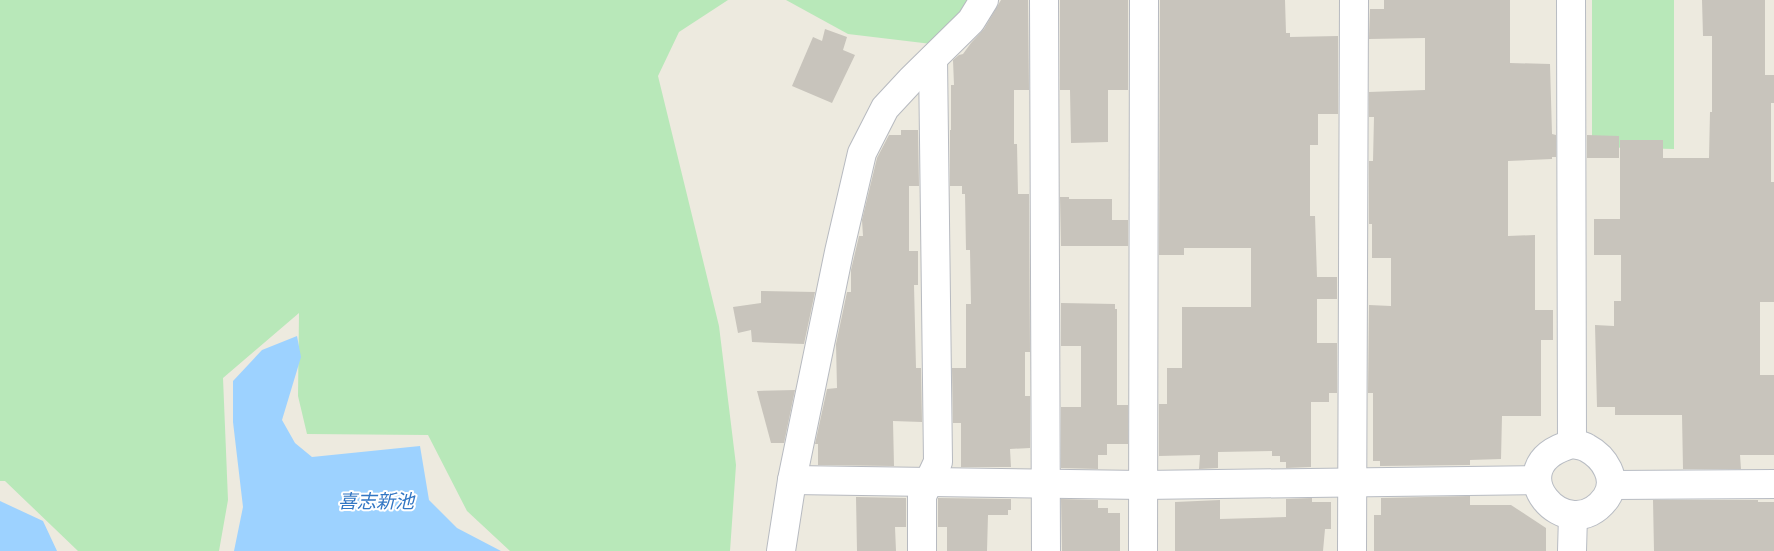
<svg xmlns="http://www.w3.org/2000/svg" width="1774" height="551" font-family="'Nunito Sans','Noto Sans JP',sans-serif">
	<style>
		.green { fill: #b8e8b9 }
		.water { fill: #9dd2ff }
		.building { fill: #c8c4bc }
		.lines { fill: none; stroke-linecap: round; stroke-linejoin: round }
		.street-casing { stroke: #b7bac0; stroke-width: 30 }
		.secondary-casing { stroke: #b8bcc3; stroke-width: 30 }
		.street { stroke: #fff; stroke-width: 28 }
		.secondary { stroke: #fff; stroke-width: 28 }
		.labels { text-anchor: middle; stroke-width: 4; stroke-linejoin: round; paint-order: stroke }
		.water-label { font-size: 19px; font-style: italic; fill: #3377c4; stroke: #fff }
	</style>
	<rect width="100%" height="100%" fill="#edeadf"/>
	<!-- green -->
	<g class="green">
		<polygon points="0,0 728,0 679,32 658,76 719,326 736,465 730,551 510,551 467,511 428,435 307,434 298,396 299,313 223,378 228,500 219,551 78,551 5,481 0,481"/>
		<polygon points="786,0 970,0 940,45 848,34"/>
		<polygon points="1592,0 1674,0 1674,149 1592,147"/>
	</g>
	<!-- water -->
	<g class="water">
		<polygon points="297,336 301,357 282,420 295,443 312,457 420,446 429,500 457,528 501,551 234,551 243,507 233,422 233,381 262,350"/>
		<polygon points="0,501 43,521 57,551 0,551"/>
	</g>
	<!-- building -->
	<g class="building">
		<polygon points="1001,0 1028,0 1029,90 1014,90 1014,144 1017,144 1018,194 1029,194 1030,352 1025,352 1025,396 1030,396 1030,448 1010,449 1011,467 961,467 961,423 953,423 952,368 966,368 966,304 971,304 970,250 966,250 965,194 962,194 962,186 950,186 950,130 951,130 951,85 954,85 953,60 959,55 963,54 971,43 984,29"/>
		<polygon points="1060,0 1128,0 1128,90 1108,90 1108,142 1071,143 1070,90 1060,90"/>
		<polygon points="1160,0 1285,0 1286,33 1290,33 1290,37 1338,36 1338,114 1318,114 1318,145 1310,145 1310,216 1315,216 1317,277 1337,277 1337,299 1317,299 1317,343 1337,343 1337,393 1329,393 1329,402 1311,402 1311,467 1286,468 1286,462 1280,462 1280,456 1272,456 1272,451 1218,452 1218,468 1199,469 1200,455 1159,456 1159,404 1167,404 1167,368 1182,368 1182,307 1251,307 1251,248 1184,248 1184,255 1159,255"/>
		<polygon points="1384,0 1510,0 1510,63 1550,64 1552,134 1556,135 1556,157 1552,157 1552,159 1508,161 1508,236 1535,235 1535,310 1553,310 1553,340 1541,340 1541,416 1502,416 1501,459 1470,460 1470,465 1380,466 1380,461 1373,461 1373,393 1368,393 1369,305 1391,306 1391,258 1372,258 1372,224 1369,224 1369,161 1373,161 1374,117 1369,117 1369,92 1425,90 1425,38 1369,39 1370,9 1384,9"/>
		<polygon points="1702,0 1765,0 1765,75 1774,75 1774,103 1771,103 1771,182 1774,182 1774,302 1760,302 1760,375 1774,375 1774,455 1740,455 1741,469 1683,469 1682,415 1615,415 1615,407 1597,407 1595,325 1614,326 1614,301 1621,301 1621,255 1594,255 1594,219 1620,219 1620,140 1663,140 1663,158 1709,158 1710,112 1712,112 1712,36 1703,36"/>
		<polygon points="825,29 847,37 843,50 855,55 832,103 792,86 813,37 822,41"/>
		<polygon points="901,130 918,130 919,186 909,186 909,251 918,251 918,285 914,285 916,368 921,368 922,422 893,421 894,466 818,465 818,444 815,444 827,389 837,388 836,344 847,292 851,292 851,270 859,236 863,236 862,220 877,158 889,135 901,135"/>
		<polygon points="1587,135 1619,136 1619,158 1587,158"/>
		<polygon points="1060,197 1069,197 1069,199 1112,199 1112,220 1128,220 1128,246 1061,246"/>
		<polygon points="761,291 815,292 804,344 752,342 751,330 738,333 733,307 761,303"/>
		<polygon points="1061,303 1115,304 1115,309 1117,309 1117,405 1128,405 1128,444 1107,444 1107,455 1098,455 1098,469 1061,468 1061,407 1081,407 1081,346 1061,346"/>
		<polygon points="795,390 784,443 771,443 757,391"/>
		<polygon points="1470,496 1470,505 1511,505 1546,528 1546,551 1374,551 1374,515 1381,515 1381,498"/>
		<polygon points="856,497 906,498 906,527 895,527 896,551 857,551"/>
		<polygon points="938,498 1011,499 1011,510 1008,510 1008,515 988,515 987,551 947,551 947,527 938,527"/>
		<polygon points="1312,498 1312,502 1331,502 1331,529 1325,529 1323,551 1175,551 1175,502 1220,500 1220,519 1286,517 1286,499"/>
		<polygon points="1061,499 1098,500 1098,508 1108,508 1108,513 1120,513 1120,551 1062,551"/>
		<polygon points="1653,500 1758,500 1758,502 1774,502 1774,551 1654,551"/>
	</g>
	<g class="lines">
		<!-- street casing -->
		<g class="street-casing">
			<g id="street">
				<polyline points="1044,0 1046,551"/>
				<polyline points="792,480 1143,485"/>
				<polyline points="781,551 792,480 839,252 862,153 885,108 911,80 971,21 984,0"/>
				<polyline points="922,551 922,496 938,462 933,59"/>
				<polyline points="1143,551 1144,0"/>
				<polyline points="1352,551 1354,0"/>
			</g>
		</g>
		<!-- secondary casing -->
		<g class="secondary-casing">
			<g id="secondary">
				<polyline points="1571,0 1572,444"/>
				<path d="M1572,444C1577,445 1582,445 1587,448C1604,457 1619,479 1606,498C1568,551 1493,466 1572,444Z"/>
				<polyline points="1143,485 1536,480"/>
				<polyline points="1612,485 1774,484"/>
				<polyline points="1572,551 1573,516"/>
			</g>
		</g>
		<!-- street -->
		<use href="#street" class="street"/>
		<!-- secondary -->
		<use href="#secondary" class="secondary"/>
	</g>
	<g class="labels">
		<!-- water labels -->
		<g class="water-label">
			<text x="376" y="508">喜志新池</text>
		</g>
	</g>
</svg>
